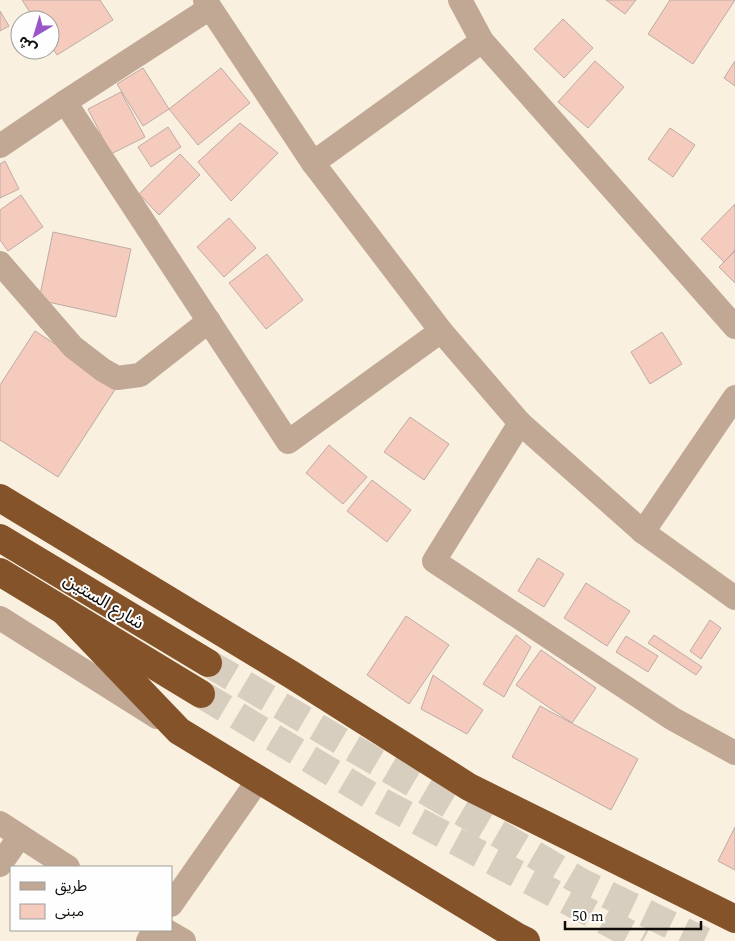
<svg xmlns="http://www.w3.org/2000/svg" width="735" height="941" font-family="Spectral,'Noto Sans Arabic',serif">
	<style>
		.building { fill: #f5cbbe; stroke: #beaba5 }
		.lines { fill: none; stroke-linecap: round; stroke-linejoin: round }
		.highway-tunnel { stroke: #d7cec0; stroke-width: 28; stroke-dasharray: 28 14; stroke-linecap: butt }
		.minor { stroke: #c0a895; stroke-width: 24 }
		.highway { stroke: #84532a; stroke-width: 28 }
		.labels { text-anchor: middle; stroke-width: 4; stroke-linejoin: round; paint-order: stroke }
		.street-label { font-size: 18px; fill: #100d08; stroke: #fefefe }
	</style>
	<rect width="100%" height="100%" fill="#faf0e0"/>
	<!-- building -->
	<g class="building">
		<polygon points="22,0 100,0 113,20 57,55 50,44 50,20 35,20"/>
		<polygon points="606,0 636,0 625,14"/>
		<polygon points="670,0 735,0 693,64 648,34"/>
		<polygon points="0,11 9,26 0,31"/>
		<polygon points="563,19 593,48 564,78 534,49"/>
		<polygon points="595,61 624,87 588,128 558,102"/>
		<polygon points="735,61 735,86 724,78"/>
		<polygon points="143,68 169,109 143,126 117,84"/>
		<polygon points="221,68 250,103 198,145 169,109"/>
		<polygon points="121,92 145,137 111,154 88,109"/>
		<polygon points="240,123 278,153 231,201 198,162"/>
		<polygon points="168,127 181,147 151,167 138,147"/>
		<polygon points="670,128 695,145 673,177 648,159"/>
		<polygon points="180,154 200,175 159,215 139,194"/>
		<polygon points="5,161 19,189 0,198 0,164"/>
		<polygon points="21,195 43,227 8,251 0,240 0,210"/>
		<polygon points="735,204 735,250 724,262 701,239"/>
		<polygon points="229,218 256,248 224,277 197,247"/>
		<polygon points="53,232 131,249 116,317 39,300"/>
		<polygon points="735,251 735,283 719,267"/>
		<polygon points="267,254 303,300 266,329 229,283"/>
		<polygon points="35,331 118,385 58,477 0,440 0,385"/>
		<polygon points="662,332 682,364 650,384 631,352"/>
		<polygon points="410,417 449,444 424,480 384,452"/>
		<polygon points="329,445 367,477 343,504 306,473"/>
		<polygon points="372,480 411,510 387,542 347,511"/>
		<polygon points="538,558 564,574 544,607 518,591"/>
		<polygon points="586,583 630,611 607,646 564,618"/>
		<polygon points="406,616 449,645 409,704 367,675"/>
		<polygon points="710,620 721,628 701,659 690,651"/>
		<polygon points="516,635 531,647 504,697 483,684"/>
		<polygon points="654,635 702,667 696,675 648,643"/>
		<polygon points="626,636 658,656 648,672 616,652"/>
		<polygon points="541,650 596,688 572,723 516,685"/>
		<polygon points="433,675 483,710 467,734 421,709"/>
		<polygon points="540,706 638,759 611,810 512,757"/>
		<polygon points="735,827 735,870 718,861"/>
	</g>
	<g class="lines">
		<!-- highway-tunnel -->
		<g class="highway-tunnel">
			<polyline points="208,663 581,882 704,941"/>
			<polyline points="201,694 373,797 643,941"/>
		</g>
		<!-- minor -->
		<g class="minor">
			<polyline points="205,0 313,163 441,331 520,423 643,532 735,598"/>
			<polyline points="460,0 482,41 735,327"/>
			<polyline points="65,102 288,442 441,331"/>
			<polyline points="0,146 65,102 210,8"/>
			<polyline points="313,163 482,41"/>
			<polyline points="0,263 73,347 103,370 117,378 140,375 209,321"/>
			<polyline points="520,423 434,561 673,719 735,753"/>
			<polyline points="643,532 735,397"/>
			<polyline points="0,618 157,717"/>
			<polyline points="0,823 68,867"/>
			<polyline points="0,865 20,836"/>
			<polyline points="171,905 259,779"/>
			<polyline points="165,930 184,941"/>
			<polyline points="148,941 154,930"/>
		</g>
		<!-- highway -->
		<g class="highway">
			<polyline points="0,498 292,675 469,787 735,919"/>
			<polyline points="0,538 208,663"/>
			<polyline points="0,572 201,694"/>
			<polyline points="64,611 179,731 516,936 526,941"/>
		</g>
	</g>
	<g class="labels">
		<!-- street labels -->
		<g class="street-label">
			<text transform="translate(104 601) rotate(31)" y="6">شارع الستين</text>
		</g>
	</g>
	<!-- legend -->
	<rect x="10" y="866" width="162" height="65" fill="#fefefe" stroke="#9f9e9c"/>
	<rect x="20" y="882" width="25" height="8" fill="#c0a895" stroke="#9f9e9c"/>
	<text x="55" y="891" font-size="15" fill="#100d08">طريق</text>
	<rect x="20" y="904" width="25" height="15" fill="#f5cbbe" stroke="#9f9e9c"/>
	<text x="55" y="916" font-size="15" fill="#100d08">مبنى</text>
	<!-- north arrow -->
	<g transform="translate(35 35) rotate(218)"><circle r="24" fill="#fefefe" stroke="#9f9e9c"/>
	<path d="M0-4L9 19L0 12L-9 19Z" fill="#9b55ca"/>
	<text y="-8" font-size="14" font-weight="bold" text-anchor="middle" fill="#100d08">ش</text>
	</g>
	<!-- scale -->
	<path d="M565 921v8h136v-8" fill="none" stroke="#100d08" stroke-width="2.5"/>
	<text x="572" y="921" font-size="15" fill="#100d08" stroke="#fefefe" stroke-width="4" paint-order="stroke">50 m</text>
</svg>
